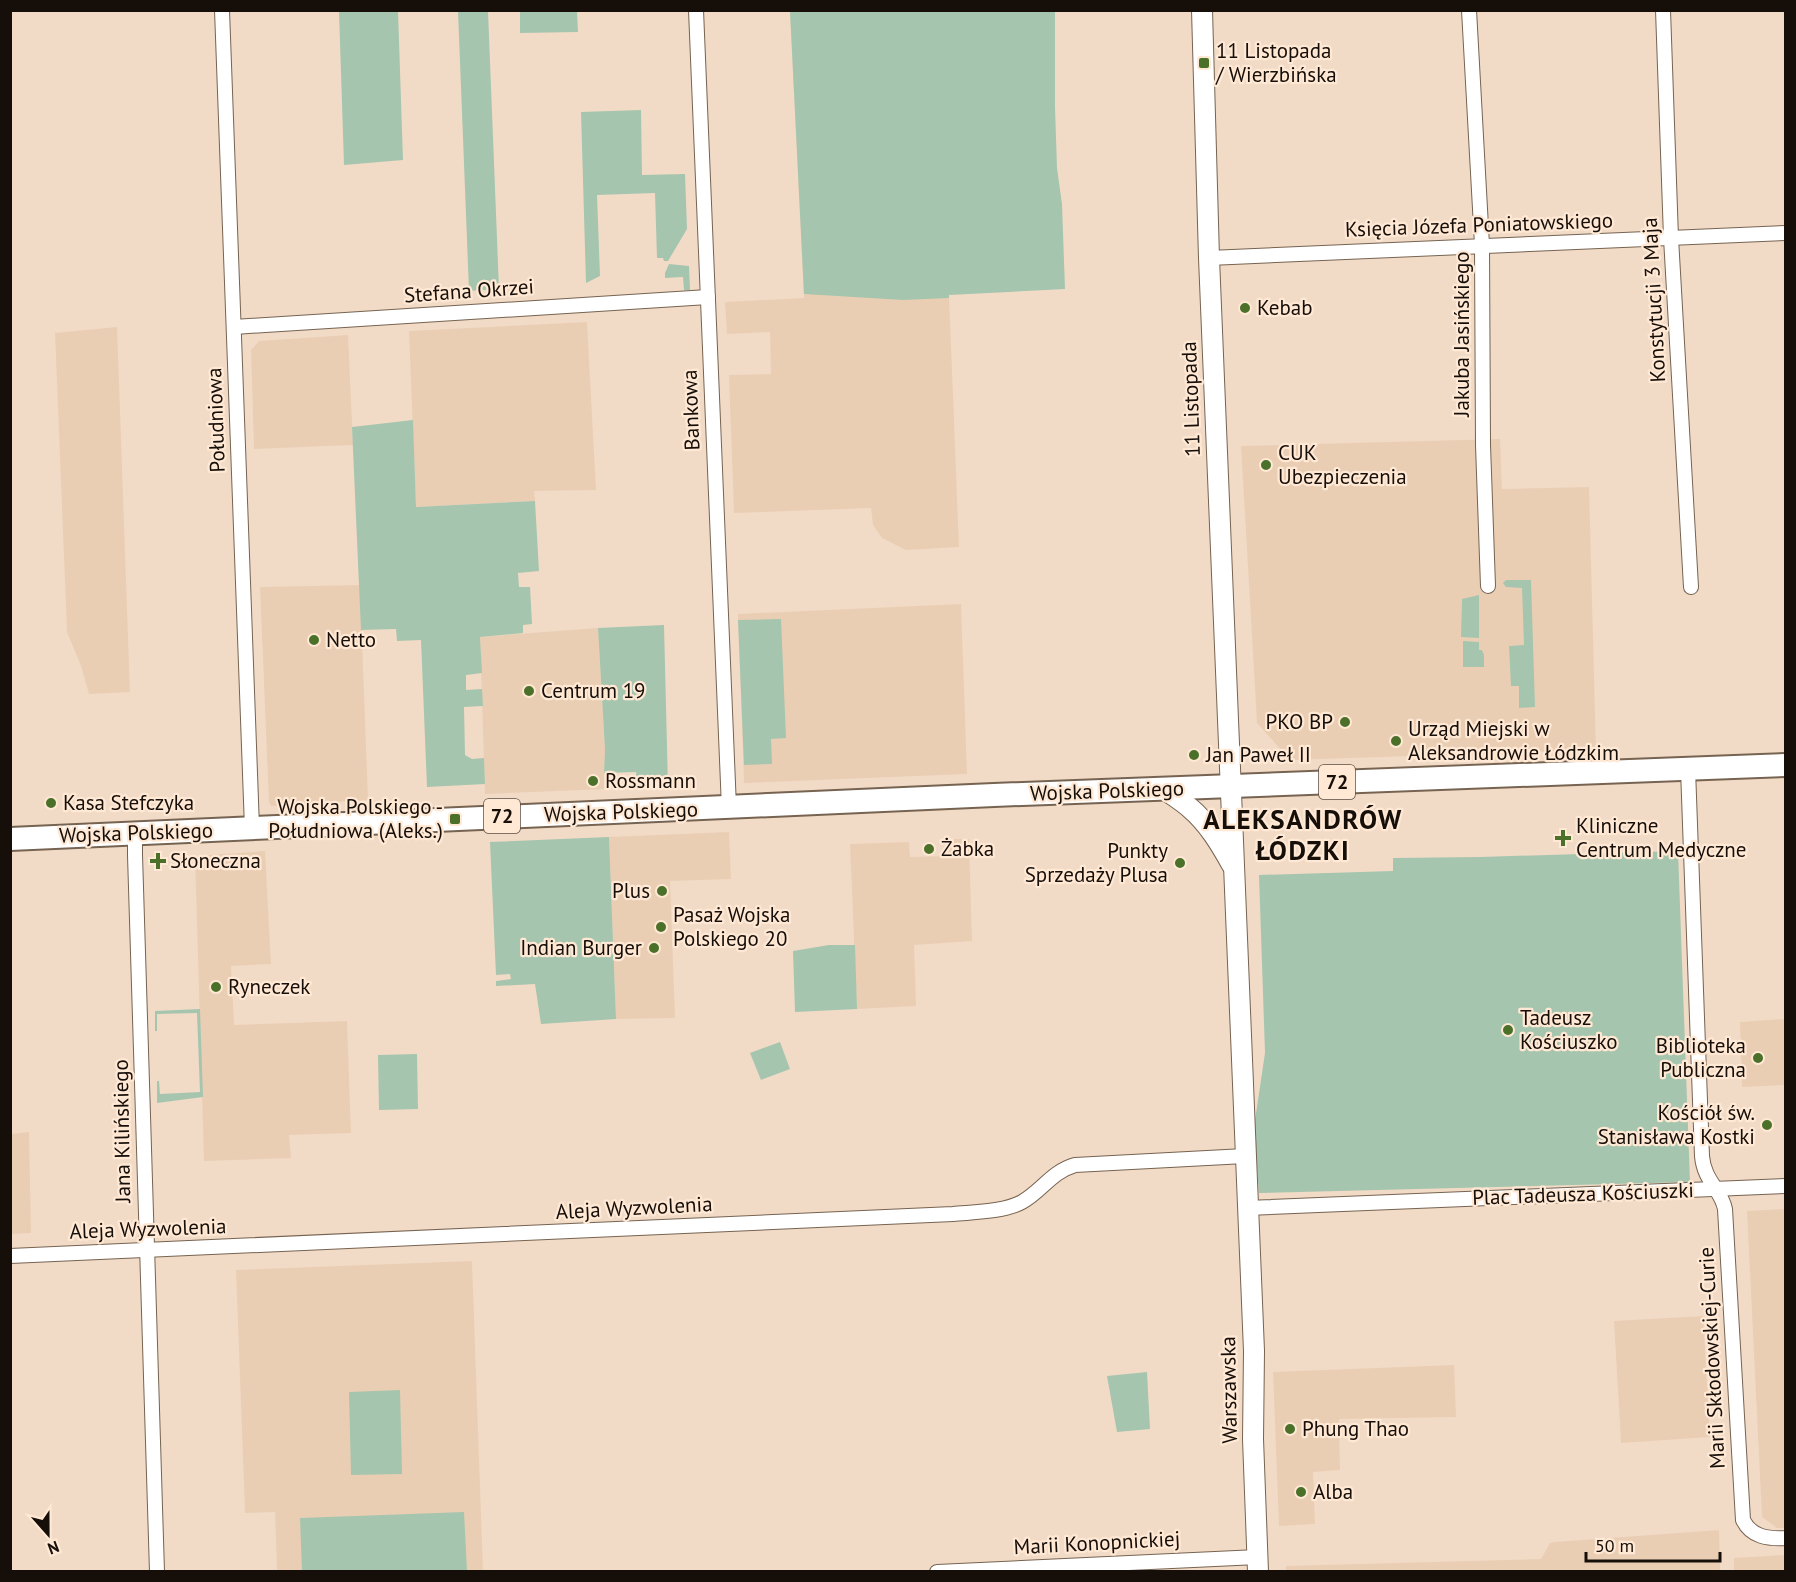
<svg xmlns="http://www.w3.org/2000/svg" width="1796" height="1582" font-family="'PT Sans',sans-serif">
	<style>
		.built { fill: #eaceb4 }
		.green { fill: #a6c5ae }
		.lines { fill: none; stroke-linecap: round; stroke-linejoin: round }
		.street-casing { stroke: #766351; stroke-width: 16 }
		.secondary-casing { stroke: #766351; stroke-width: 22 }
		.primary-casing { stroke: #766351; stroke-width: 26 }
		.street { stroke: #fff; stroke-width: 14 }
		.secondary { stroke: #fff; stroke-width: 20 }
		.primary { stroke: #fff; stroke-width: 22 }
		.poi-dot { fill: #4b702a; stroke: #ffe8d4; stroke-width: 2 }
		.labels { text-anchor: middle; stroke-width: 4.5; stroke-linejoin: round; paint-order: stroke }
		.shield { fill: #ffe8d4; stroke: #5c4f45; stroke-width: 1.5 }
		.shield-label { font-size: 20px; font-weight: bold; fill: #160e08 }
		.poi-label { font-size: 21px; fill: #160e08; stroke: #ffe8d4; text-anchor: start }
		.street-label { font-size: 21px; fill: #160e08; stroke: #ffe8d4 }
		.district-label { font-size: 27px; font-weight: bold; letter-spacing: 1.5px; fill: #160e08; stroke: #ffe8d4 }
	</style>
	<rect width="100%" height="100%" fill="#f1dbc7"/>
	<!-- built -->
	<g class="built">
		<polygon points="790,11 949,295 959,547 906,550 882,538 873,525 871,508 734,513 729,375 771,374 770,332 727,334 725,302 804,298"/>
		<polygon points="587,322 596,490 534,491 535,501 416,507 409,331"/>
		<polygon points="117,327 130,692 89,694 81,666 67,632 55,333"/>
		<polygon points="348,335 353,445 254,449 251,350 259,341"/>
		<polygon points="1500,439 1502,489 1589,487 1596,750 1290,760 1257,723 1241,446"/>
		<polygon points="360,585 368,800 271,806 269,802 260,587"/>
		<polygon points="961,604 967,774 744,783 738,614"/>
		<polygon points="598,628 605,750 604,789 485,794 480,637"/>
		<polygon points="729,832 731,879 670,881 675,1018 616,1019 609,837"/>
		<polygon points="948,839 969,839 972,941 914,945 916,1006 857,1009 850,844 909,842 910,857 948,856"/>
		<polygon points="265,851 271,964 231,966 234,1025 347,1021 351,1133 289,1135 291,1158 204,1161 195,856"/>
		<polygon points="1785,1019 1785,1085 1742,1087 1740,1022"/>
		<polygon points="29,1132 31,1233 11,1234 11,1134"/>
		<polygon points="1785,1209 1786,1528 1777,1528 1762,1517 1747,1211"/>
		<polygon points="472,1261 483,1571 277,1571 275,1512 245,1513 236,1270"/>
		<polygon points="1703,1316 1710,1437 1621,1443 1614,1321"/>
		<polygon points="1454,1365 1456,1417 1339,1419 1340,1470 1313,1472 1315,1524 1279,1526 1273,1372"/>
		<polygon points="1719,1530 1720,1571 1286,1571 1286,1566 1541,1559 1550,1543 1555,1542"/>
		<polygon points="1785,1555 1785,1571 1734,1571 1734,1558"/>
	</g>
	<!-- green -->
	<g class="green">
		<polygon points="339,11 398,11 403,160 344,165"/>
		<polygon points="458,11 488,11 499,289 469,291"/>
		<polygon points="520,11 577,11 578,32 520,33"/>
		<polygon points="790,11 1055,11 1055,107 1057,168 1062,204 1065,289 949,295 949,298 903,300 804,294"/>
		<polygon points="641,110 642,175 685,174 687,229 668,261 664,261 663,258 657,258 655,193 597,195 600,276 586,283 581,112"/>
		<polygon points="669,264 689,266 690,290 684,290 683,277 665,278 665,273"/>
		<polygon points="413,420 416,507 535,501 539,571 518,573 519,587 530,587 532,624 523,625 523,633 480,637 482,673 466,675 466,690 482,689 483,706 464,707 465,755 472,759 484,758 485,784 427,787 421,640 397,641 396,629 361,630 352,427"/>
		<polygon points="1506,580 1531,580 1535,707 1519,708 1519,686 1511,686 1509,646 1524,645 1522,588 1506,587 1503,583"/>
		<polygon points="1479,595 1479,638 1461,637 1462,599"/>
		<polygon points="781,619 786,738 771,739 772,764 744,765 738,620"/>
		<polygon points="664,625 668,787 637,788 636,772 604,773 605,750 598,628"/>
		<polygon points="1463,641 1479,642 1479,650 1482,650 1484,655 1484,667 1463,667"/>
		<polygon points="609,837 616,1019 541,1024 535,984 496,986 496,981 511,979 510,974 496,975 490,842"/>
		<polygon points="1678,851 1690,1182 1259,1193 1254,1127 1265,1053 1259,875 1393,871 1393,858 1480,857"/>
		<polygon points="829,945 855,945 857,1009 795,1012 793,951"/>
		<polygon points="200,1009 203,1097 157,1103 157,1081 159,1081 160,1094 200,1092 197,1013 157,1014 157,1031 155,1031 155,1011"/>
		<polygon points="780,1042 790,1069 761,1080 750,1053"/>
		<polygon points="417,1054 418,1109 379,1110 378,1055"/>
		<polygon points="1147,1372 1150,1429 1117,1432 1107,1376"/>
		<polygon points="400,1390 402,1474 351,1475 349,1392"/>
		<polygon points="464,1512 467,1571 302,1571 300,1518"/>
	</g>
	<g class="lines">
		<!-- street casing -->
		<g class="street-casing">
			<g id="street">
				<polyline points="222,10 252,828"/>
				<polyline points="696,10 729,808"/>
				<polyline points="1469,10 1482,245 1483,445 1488,586"/>
				<polyline points="1663,10 1671,238 1691,587"/>
				<polyline points="1209,258 1786,233"/>
				<polyline points="234,327 708,297"/>
				<path d="M1688,769L1702,1156C1704,1181 1721,1189 1725,1209L1743,1520C1751,1537 1768,1539 1786,1538"/>
				<polyline points="135,833 135,855 157,1572"/>
				<polyline points="1247,1208 1786,1186"/>
				<path d="M10,1256L953,1214C973,1212 1004,1212 1022,1202C1042,1191 1051,1172 1075,1165L1245,1156"/>
				<polyline points="937,1572 1258,1557"/>
			</g>
		</g>
		<!-- secondary casing -->
		<g class="secondary-casing">
			<g id="secondary">
				<polyline points="1202,10 1209,258 1254,1351 1253,1439 1258,1572"/>
				<path d="M1163,788C1172,795 1182,801 1190,808C1208,823 1221,845 1232,865"/>
			</g>
		</g>
		<!-- primary casing -->
		<g class="primary-casing">
			<polyline id="primary" points="10,839 994,795 1786,765"/>
		</g>
		<!-- street -->
		<use href="#street" class="street"/>
		<!-- secondary -->
		<use href="#secondary" class="secondary"/>
		<!-- primary -->
		<use href="#primary" class="primary"/>
	</g>
	<!-- markers -->
	<g class="poi-dot">
		<rect x="1198" y="57" width="12" height="12" rx="3"/>
		<circle cx="1245" cy="308" r="6"/>
		<circle cx="1266" cy="465" r="6"/>
		<circle cx="314" cy="640" r="6"/>
		<circle cx="529" cy="691" r="6"/>
		<circle cx="1345" cy="722" r="6"/>
		<circle cx="1396" cy="741" r="6"/>
		<circle cx="1194" cy="755" r="6"/>
		<circle cx="593" cy="781" r="6"/>
		<circle cx="51" cy="803" r="6"/>
		<rect x="449" y="813" width="12" height="12" rx="3"/>
		<path d="M1560 829h6v6h6v6h-6v6h-6v-6h-6v-6h6z"/>
		<circle cx="929" cy="849" r="6"/>
		<path d="M155 852h6v6h6v6h-6v6h-6v-6h-6v-6h6z"/>
		<circle cx="1180" cy="863" r="6"/>
		<circle cx="662" cy="891" r="6"/>
		<circle cx="661" cy="927" r="6"/>
		<circle cx="654" cy="948" r="6"/>
		<circle cx="216" cy="987" r="6"/>
		<circle cx="1508" cy="1030" r="6"/>
		<circle cx="1758" cy="1058" r="6"/>
		<circle cx="1767" cy="1125" r="6"/>
		<circle cx="1290" cy="1429" r="6"/>
		<circle cx="1301" cy="1492" r="6"/>
	</g>
	<g class="labels">
		<!-- shield labels -->
		<g class="shield">
			<rect x="1319" y="765" width="36" height="34" rx="4.5"/>
			<rect x="484" y="799" width="36" height="34" rx="4.5"/>
		</g>
		<g class="shield-label">
			<text x="1337" y="789">72</text>
			<text x="502" y="823">72</text>
		</g>
		<!-- poi labels -->
		<g class="poi-label">
			<text x="1216" y="58">11 Listopada<tspan x="1216" dy="24">/ Wierzbińska</tspan></text>
			<text x="1257" y="315">Kebab</text>
			<text x="1278" y="460">CUK<tspan x="1278" dy="24">Ubezpieczenia</tspan></text>
			<text x="326" y="647">Netto</text>
			<text x="541" y="698">Centrum 19</text>
			<text x="1333" y="729" text-anchor="end">PKO BP</text>
			<text x="1408" y="736">Urząd Miejski w<tspan x="1408" dy="24">Aleksandrowie Łódzkim</tspan></text>
			<text x="1206" y="762">Jan Paweł II</text>
			<text x="605" y="788">Rossmann</text>
			<text x="63" y="810">Kasa Stefczyka</text>
			<text x="443" y="814" text-anchor="end">Wojska Polskiego -<tspan x="443" dy="24">Południowa (Aleks.)</tspan></text>
			<text x="1576" y="833">Kliniczne<tspan x="1576" dy="24">Centrum Medyczne</tspan></text>
			<text x="941" y="856">Żabka</text>
			<text x="1168" y="858" text-anchor="end">Punkty<tspan x="1168" dy="24">Sprzedaży Plusa</tspan></text>
			<text x="170" y="868">Słoneczna</text>
			<text x="650" y="898" text-anchor="end">Plus</text>
			<text x="673" y="922">Pasaż Wojska<tspan x="673" dy="24">Polskiego 20</tspan></text>
			<text x="642" y="955" text-anchor="end">Indian Burger</text>
			<text x="228" y="994">Ryneczek</text>
			<text x="1520" y="1025">Tadeusz<tspan x="1520" dy="24">Kościuszko</tspan></text>
			<text x="1746" y="1053" text-anchor="end">Biblioteka<tspan x="1746" dy="24">Publiczna</tspan></text>
			<text x="1755" y="1120" text-anchor="end">Kościół św.<tspan x="1755" dy="24">Stanisława Kostki</tspan></text>
			<text x="1302" y="1436">Phung Thao</text>
			<text x="1313" y="1499">Alba</text>
		</g>
		<!-- street labels -->
		<g class="street-label">
			<text transform="translate(1479 225) rotate(-2)" y="7">Księcia Józefa Poniatowskiego</text>
			<text transform="translate(469 291) rotate(-4)" y="7">Stefana Okrzei</text>
			<text transform="translate(1654 300) rotate(-93)" y="7">Konstytucji 3 Maja</text>
			<text transform="translate(1462 334) rotate(-90)" y="7">Jakuba Jasińskiego</text>
			<text transform="translate(1191 399) rotate(-92)" y="7">11 Listopada</text>
			<text transform="translate(691 410) rotate(-92)" y="7">Bankowa</text>
			<text transform="translate(216 420) rotate(-92)" y="7">Południowa</text>
			<text transform="translate(1107 791) rotate(-2)" y="7">Wojska Polskiego</text>
			<text transform="translate(621 812) rotate(-2)" y="7">Wojska Polskiego</text>
			<text transform="translate(136 833) rotate(-2)" y="7">Wojska Polskiego</text>
			<text transform="translate(122 1131) rotate(-91)" y="7">Jana Kilińskiego</text>
			<text transform="translate(1583 1194) rotate(-2)" y="7">Plac Tadeusza Kościuszki</text>
			<text transform="translate(634 1208) rotate(-3)" y="7">Aleja Wyzwolenia</text>
			<text transform="translate(148 1229) rotate(-2)" y="7">Aleja Wyzwolenia</text>
			<text transform="translate(1712 1358) rotate(-93)" y="7">Marii Skłodowskiej-Curie</text>
			<text transform="translate(1229 1390) rotate(-91)" y="7">Warszawska</text>
			<text transform="translate(1097 1543) rotate(-3)" y="7">Marii Konopnickiej</text>
		</g>
		<!-- district labels -->
		<g class="district-label">
			<text x="1303" y="829">ALEKSANDRÓW<tspan x="1303" dy="31">ŁÓDZKI</tspan></text>
		</g>
	</g>
	<!-- border -->
	<rect width="1796" height="1582" fill="none" stroke="#160e08" stroke-width="24"/>
	<!-- north arrow -->
	<g transform="translate(48 1534) rotate(159)" stroke="#ffe8d4" stroke-width="4.5" paint-order="stroke">
	<path d="M0-4.5L10 22L0 15L-10 22Z" fill="#160e08"/>
	<text y="-9" font-size="16" font-weight="bold" text-anchor="middle" fill="#160e08">N</text>
	</g>
	<!-- scale -->
	<path d="M1586 1552v9h134v-9" fill="none" stroke="#160e08" stroke-width="3"/>
	<text x="1595" y="1552" font-size="18" fill="#160e08" stroke="#ffe8d4" stroke-width="4.5" paint-order="stroke">50 m</text>
</svg>
